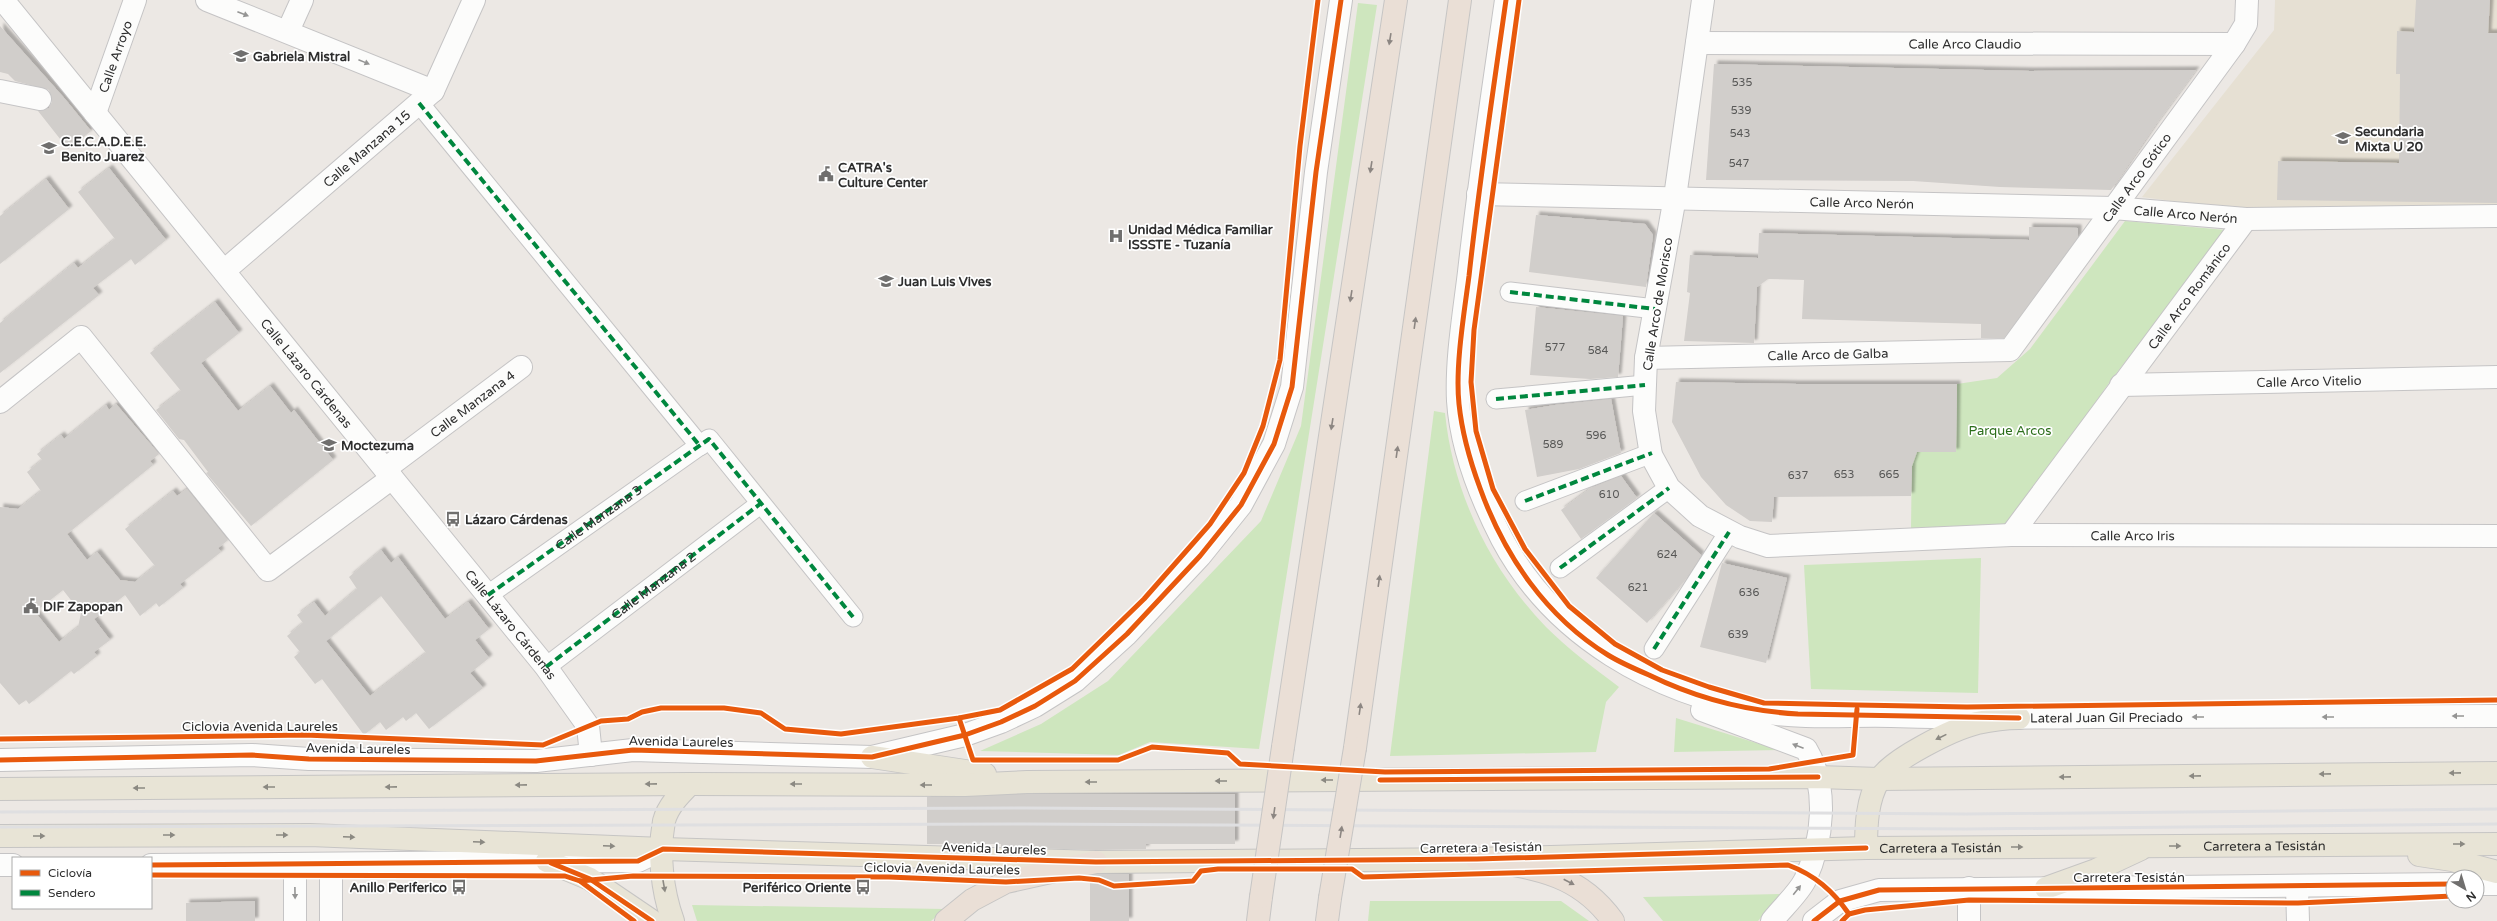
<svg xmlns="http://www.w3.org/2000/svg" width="2497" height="921" font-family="'Varela Round',sans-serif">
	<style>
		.education { fill: #e6e0d3 }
		.green { fill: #cee6be }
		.building { fill: #d1cecb; fill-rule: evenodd; filter: url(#shadow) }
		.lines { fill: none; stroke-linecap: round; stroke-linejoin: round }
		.pedestrian-casing { stroke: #c5c4c5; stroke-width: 21 }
		.minor-casing { stroke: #c5c4c5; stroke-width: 24 }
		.secondary-casing { stroke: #c5c4c5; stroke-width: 24 }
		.primary-casing { stroke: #c6c5c4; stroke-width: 24 }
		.motorway-casing { stroke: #c6c5c4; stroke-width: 24 }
		.pedestrian { stroke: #fcfcfb; stroke-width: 19 }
		.minor { stroke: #fcfcfb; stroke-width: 22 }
		.secondary { stroke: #fcfcfb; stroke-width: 22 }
		.primary { stroke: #e8e4d6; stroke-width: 22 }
		.motorway { stroke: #eadfd6; stroke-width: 22 }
		.rail { stroke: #dfdfe1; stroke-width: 3 }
		.motorway-bridge-casing { stroke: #c6c5c4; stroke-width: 24; stroke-linecap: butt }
		.motorway-bridge { stroke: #eadfd6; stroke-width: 22 }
		.quiet { stroke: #00873e; stroke-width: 4; stroke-dasharray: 8 4; stroke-linecap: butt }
		.cycleway-casing { stroke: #fff; stroke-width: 8 }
		.cycleway { stroke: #e8590c; stroke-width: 5 }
		.oneway { fill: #959594 }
		.oneway2 { fill: #8c8682 }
		.oneway3 { fill: #8b8982 }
		.labels { text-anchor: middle; stroke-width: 3.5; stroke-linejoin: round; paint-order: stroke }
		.number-label { font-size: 11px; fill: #585857 }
		.street-label { font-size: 13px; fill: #2e2e2e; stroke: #fff }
		.poi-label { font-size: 13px; font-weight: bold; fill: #2e2e2e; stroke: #fff; text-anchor: start }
		.park-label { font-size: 13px; fill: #2c6e1b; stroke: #fff }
	</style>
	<defs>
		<filter id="shadow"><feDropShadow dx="3.5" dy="-3.5" stdDeviation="1" flood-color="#0004"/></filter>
	</defs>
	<rect width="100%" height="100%" fill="#ece8e4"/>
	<!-- education -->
	<polygon class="education" points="2275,0 2497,0 2497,209 2247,211 2142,197 2274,30"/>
	<!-- green -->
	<g class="green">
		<polygon points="1358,3 1377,5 1259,749 1150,742 1119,755 980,751 1041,724 1108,681 1261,521 1301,426"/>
		<polygon points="2125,221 2226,230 2109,383 2008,525 1911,529 1912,452 1956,452 1957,384 1997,378 2030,349"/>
		<path d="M1434,411L1445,413C1453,493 1490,569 1546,627C1568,649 1594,668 1619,687L1606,702L1596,752L1390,756Z"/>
		<polygon points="1981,558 1978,693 1811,689 1804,565"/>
		<polygon points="1676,718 1779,750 1674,752"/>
		<polygon points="1780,894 1758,921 1663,921 1643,897"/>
		<polygon points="1370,901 1561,901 1589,921 1368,921"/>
		<polygon points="692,905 945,909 931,921 697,921"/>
	</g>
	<!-- building -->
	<g class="building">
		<polygon points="2416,0 2490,0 2488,33 2497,33 2497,203 2277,200 2278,161 2399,163 2400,74 2396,74 2397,31 2414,32"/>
		<polygon points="0,26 65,99 91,131 68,149 38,111 49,108 52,102 49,90 15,81 8,74 0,72"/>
		<polygon points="1714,64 2030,71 2196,70 2156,124 2111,190 2000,187 1913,181 1706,180"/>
		<polygon points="109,168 166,240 135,265 131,259 93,288 99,295 0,373 0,323 74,263 78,268 115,239 78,192"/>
		<polygon points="46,179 69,209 0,264 0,216"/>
		<polygon points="1536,215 1645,224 1653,235 1646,287 1529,272"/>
		<polygon points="2029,227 2078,228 2078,237 2004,338 1981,338 1981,324 1802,319 1804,280 1768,279 1757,287 1754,343 1684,341 1690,293 1687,292 1690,255 1758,258 1759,233 2029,240"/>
		<polygon points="215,302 239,333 201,363 238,411 270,386 291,413 294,410 333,460 251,526 206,473 208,472 184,440 179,439 156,410 181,391 150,353"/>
		<polygon points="1536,307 1623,316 1618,377 1590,379 1530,375"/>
		<polygon points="1676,382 1797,384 1957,384 1956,452 1917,452 1912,466 1911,496 1774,497 1772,522 1750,521 1726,505 1701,477 1672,422"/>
		<polygon points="1611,399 1621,453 1579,469 1537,477 1525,410 1555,405"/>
		<path d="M116,404L159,454L150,461L153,465L67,534L87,560L97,552L120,580L135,582L155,566L125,529L173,491L177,496L187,489L228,540L218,548L221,552L180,584L183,588L159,607L156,603L140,616L125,595L94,619L110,640L94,652L97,656L74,674L71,671L29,704L26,700L19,705L0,683V507L18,509L41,491L27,472L42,460L37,454L61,435L64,439L106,405L109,410ZM63,590L81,613L78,627L59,642L35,612Z"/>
		<polygon points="1621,476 1637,498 1581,539 1561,510 1591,488"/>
		<polygon points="1654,513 1701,555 1685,580 1647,623 1596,578"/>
		<path d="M381,550L391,563L398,557L445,619L468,602L489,629L475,640L489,658L470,673L483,688L429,729L416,713L406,721L403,717L386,730L380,722L364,735L322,679L315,684L294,657L300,652L287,636L303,623L297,615L314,602L325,616L357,589L349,577ZM381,596L426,653L370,696L326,641Z"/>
		<polygon points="1722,563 1787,578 1766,663 1700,647"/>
		<polygon points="1027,794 1235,794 1235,844 1146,844 1146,849 1096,850 1001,847 1001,844 927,844 927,797"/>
		<polygon points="1097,874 1129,874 1129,921 1090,921 1090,876"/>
		<polygon points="255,901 255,921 186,921 186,903"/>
	</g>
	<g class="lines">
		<!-- pedestrian casing -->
		<g class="pedestrian-casing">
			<g id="pedestrian">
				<polyline points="419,103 700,446"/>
				<polyline points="1510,292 1655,309"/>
				<polyline points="1496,399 1645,385"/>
				<polyline points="1525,501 1652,453"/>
				<polyline points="1560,568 1669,488"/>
				<path id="s1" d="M488,595L709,439L853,617"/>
				<polyline points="1654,649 1729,532"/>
				<polyline points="546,667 760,504"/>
			</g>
		</g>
		<!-- minor casing -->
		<g class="minor-casing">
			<g id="minor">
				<path id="s2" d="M3,0L546,667L588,726L591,755"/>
				<polyline points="207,0 433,91"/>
				<path id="s3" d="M1703,0L1675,197L1646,358L1644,411L1651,455L1669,488L1700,516L1740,537L1768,546L2011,535L2497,536"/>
				<polyline points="288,31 302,0"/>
				<path id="s4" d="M1697,43L2234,44"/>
				<polyline points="0,91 40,99"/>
				<path id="s5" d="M95,113L135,0"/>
				<path id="s6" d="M1478,194L2113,208L2246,219L2497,216"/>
				<path id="s7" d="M224,271L433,91L474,0"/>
				<path id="s8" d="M1646,358L2010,350L2234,44L2246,24L2247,0"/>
				<path id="s9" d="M2121,385L2497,377"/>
				<polyline points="0,402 81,337 268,570 392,478"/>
				<path id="s10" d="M385,469L521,367"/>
				<path id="s11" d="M2011,535L2246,219"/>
				<polyline points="295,865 295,921"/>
				<polyline points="331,865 331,921"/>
				<polyline points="2297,887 2298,921"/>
				<polyline points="1969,921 1969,888"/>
			</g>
		</g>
		<!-- secondary casing -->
		<g class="secondary-casing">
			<g id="secondary">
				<path id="s12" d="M1506,0C1493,91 1479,181 1469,272C1464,314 1456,359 1458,401C1461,448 1481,498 1502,539C1554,637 1655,693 1762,712C1804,719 1848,715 1891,716C1958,718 2025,718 2093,717C2228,717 2362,716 2497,716"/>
				<path d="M1702,710L1806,749C1829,787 1823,841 1805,880C1798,894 1782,908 1772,921"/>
				<polyline points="0,760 252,755 309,759 536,761 633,750 872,757 965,735 1001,722 1035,706 1075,681 1127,634 1200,556 1241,505 1274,444 1292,387 1316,172 1341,0"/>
				<polyline points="0,865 13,865"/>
				<polyline points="151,865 638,861 663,849"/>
				<polyline points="2477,884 2497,884"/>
				<polyline points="1814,921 1840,901 1879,890 2453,884"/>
			</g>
		</g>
		<!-- primary casing -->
		<g class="primary-casing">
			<g id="primary">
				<polyline points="872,757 985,774"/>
				<polyline points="0,789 690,784 965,785 1027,782 1818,777 1879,779 2497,773"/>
				<path id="s13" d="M0,836L310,835L663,849L1096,862L1477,859L1866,848L2497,844"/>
				<path d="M1866,848C1866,826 1867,799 1879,780C1892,759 1953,729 1977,723C1991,720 2005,718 2019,718"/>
				<polyline points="2419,855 2452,860 2497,872"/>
				<polyline points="547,861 590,879 652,921"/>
				<polyline points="2046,888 2096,870 2141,849"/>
				<path d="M673,921C662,891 658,853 664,821C668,806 680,794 690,784"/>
			</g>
		</g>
		<!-- motorway casing -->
		<g class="motorway-casing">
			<g id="motorway">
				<polyline points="1283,747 1396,0"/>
				<polyline points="1355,748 1460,0"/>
				<path d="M1477,859C1533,868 1578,872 1613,921"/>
				<polyline points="946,921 972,900 1006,882 1096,862"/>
				<polyline points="1258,921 1261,897"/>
				<polyline points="1327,921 1330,898"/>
			</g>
		</g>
		<!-- pedestrian -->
		<use href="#pedestrian" class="pedestrian"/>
		<!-- minor -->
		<use href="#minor" class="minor"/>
		<!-- secondary -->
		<use href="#secondary" class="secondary"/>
		<!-- primary -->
		<use href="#primary" class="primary"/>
		<!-- motorway -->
		<use href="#motorway" class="motorway"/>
		<!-- rail -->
		<g class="rail">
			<polyline points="0,812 1024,808 1966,814 2497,809"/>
			<polyline points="0,827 1024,824 1966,829 2497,824"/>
		</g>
		<!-- motorway-bridge casing -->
		<g class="motorway-bridge-casing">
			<g id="motorway-bridge">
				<polyline points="1261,897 1283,747"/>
				<polyline points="1330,898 1355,748"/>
			</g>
		</g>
		<!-- motorway-bridge -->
		<use href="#motorway-bridge" class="motorway-bridge"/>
		<!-- quiet -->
		<g class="quiet">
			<polyline points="419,103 700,446"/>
			<polyline points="1510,292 1655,309"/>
			<polyline points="1496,399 1645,385"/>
			<polyline points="1525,501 1652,453"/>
			<polyline points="1560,568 1669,488"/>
			<polyline points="488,595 709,439 853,617"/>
			<polyline points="1654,649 1729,532"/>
			<path id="s14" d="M546,667L760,504"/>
		</g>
		<!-- cycleway casing -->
		<g class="cycleway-casing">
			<g id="cycleway">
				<path d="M1506,0C1493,92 1479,184 1469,276C1464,314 1455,367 1459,404C1462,433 1470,461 1480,488C1504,555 1546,617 1608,655C1621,663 1635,669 1649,675C1696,698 1745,711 1798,714L2019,718"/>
				<polyline points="1519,0 1474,330 1471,382 1476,431 1493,489 1525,549 1569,606 1615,644 1662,670 1709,687 1764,703 1857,705 1967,707 2497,700"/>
				<polyline points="959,718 973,760 1118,760 1152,747 1228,753 1240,764 1385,772 1769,769 1853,755 1857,709"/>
				<polyline points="0,739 305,735 543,745 601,721 628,719 642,712 661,708 724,708 761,713 785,729 841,734 959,718 1000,710 1072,669 1144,599 1210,524 1244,473 1263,426 1280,360 1300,146 1318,0"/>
				<polyline points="0,760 252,755 309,759 536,761 633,750 872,757 965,735 1001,722 1035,706 1075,681 1127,634 1200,556 1241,505 1274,444 1292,387 1316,172 1341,0"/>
				<polyline points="1380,780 1818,777"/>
				<polyline points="551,863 590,879 652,921"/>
				<polyline points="151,865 638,861 663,849 1096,862 1477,859 1866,848"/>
				<path d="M151,875L565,876L580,881L633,876L889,877L1006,882L1079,878L1099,880L1114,886L1193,881L1201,871L1218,869H1352L1363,877L1788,865C1815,875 1833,891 1849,914"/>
				<polyline points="580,881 634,921"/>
				<polyline points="1814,921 1840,901 1879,890 2453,884"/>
				<polyline points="1842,921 1849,914 1865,910 1969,900 2298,903 2453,896"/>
			</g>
		</g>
		<!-- cycleway -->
		<use href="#cycleway" class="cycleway"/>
	</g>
	<!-- one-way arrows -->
	<defs><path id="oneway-solid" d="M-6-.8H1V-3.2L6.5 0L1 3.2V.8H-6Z"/></defs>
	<g class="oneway">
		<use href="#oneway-solid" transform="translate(243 14) rotate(21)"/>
		<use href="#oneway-solid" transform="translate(364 62) rotate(22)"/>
		<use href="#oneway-solid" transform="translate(2458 716) rotate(180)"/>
		<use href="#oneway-solid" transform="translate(2198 717) rotate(180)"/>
		<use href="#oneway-solid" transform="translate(2328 717) rotate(180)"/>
		<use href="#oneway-solid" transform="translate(1798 746) rotate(-159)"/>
		<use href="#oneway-solid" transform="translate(1797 890) rotate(-51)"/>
		<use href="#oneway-solid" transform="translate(295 893) rotate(89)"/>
	</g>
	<g class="oneway2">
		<use href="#oneway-solid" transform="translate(1390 39) rotate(99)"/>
		<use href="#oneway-solid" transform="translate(1371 167) rotate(99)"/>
		<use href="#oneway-solid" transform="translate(1351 296) rotate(99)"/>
		<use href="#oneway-solid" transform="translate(1415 323) rotate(-82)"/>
		<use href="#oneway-solid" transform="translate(1332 424) rotate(99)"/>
		<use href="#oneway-solid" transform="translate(1397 452) rotate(-82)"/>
		<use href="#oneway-solid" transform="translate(1379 581) rotate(-82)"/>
		<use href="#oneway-solid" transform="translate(1360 709) rotate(-82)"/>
		<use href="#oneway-solid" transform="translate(1274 813) rotate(98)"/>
		<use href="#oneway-solid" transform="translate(1341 832) rotate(-81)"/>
		<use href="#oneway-solid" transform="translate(1569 882) rotate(27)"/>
	</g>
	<g class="oneway3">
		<use href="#oneway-solid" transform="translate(1941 737) rotate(154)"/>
		<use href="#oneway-solid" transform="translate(2455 773) rotate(179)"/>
		<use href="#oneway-solid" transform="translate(2325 774) rotate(179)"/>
		<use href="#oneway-solid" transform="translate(2195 776) rotate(179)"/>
		<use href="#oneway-solid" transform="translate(2065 777) rotate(179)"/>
		<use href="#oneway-solid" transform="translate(1327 780) rotate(180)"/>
		<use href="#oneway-solid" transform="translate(1221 781) rotate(180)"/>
		<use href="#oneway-solid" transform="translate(1091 782) rotate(180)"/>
		<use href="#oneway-solid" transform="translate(651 784) rotate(179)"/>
		<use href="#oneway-solid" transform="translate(796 784) rotate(-180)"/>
		<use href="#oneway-solid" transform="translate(521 785) rotate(179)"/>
		<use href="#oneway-solid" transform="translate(926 785) rotate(-180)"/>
		<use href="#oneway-solid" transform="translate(269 787) rotate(-180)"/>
		<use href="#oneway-solid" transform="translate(391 787) rotate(179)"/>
		<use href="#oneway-solid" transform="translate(139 788) rotate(180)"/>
		<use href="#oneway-solid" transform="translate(169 835)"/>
		<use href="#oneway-solid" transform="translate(282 835)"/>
		<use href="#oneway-solid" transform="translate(39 836)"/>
		<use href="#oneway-solid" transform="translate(349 837) rotate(2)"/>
		<use href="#oneway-solid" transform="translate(479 842) rotate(2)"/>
		<use href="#oneway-solid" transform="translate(2459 844)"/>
		<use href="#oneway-solid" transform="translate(609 846) rotate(2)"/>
		<use href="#oneway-solid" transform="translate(2175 846)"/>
		<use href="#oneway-solid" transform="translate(2017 847)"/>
		<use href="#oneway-solid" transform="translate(664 886) rotate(80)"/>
	</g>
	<!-- icons -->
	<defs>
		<g id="school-bare" transform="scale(1.2)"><path d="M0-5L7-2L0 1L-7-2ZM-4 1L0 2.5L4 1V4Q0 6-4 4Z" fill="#706f6e" stroke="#fff" stroke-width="2.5" paint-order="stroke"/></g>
		<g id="university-bare" transform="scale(1.2)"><path d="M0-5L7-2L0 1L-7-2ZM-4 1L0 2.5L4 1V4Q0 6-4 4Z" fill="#706f6e" stroke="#fff" stroke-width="2.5" paint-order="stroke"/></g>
		<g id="civic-bare" transform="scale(1.2)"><path d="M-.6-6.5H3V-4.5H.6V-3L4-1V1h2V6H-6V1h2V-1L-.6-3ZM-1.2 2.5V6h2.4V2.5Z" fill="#706f6e" stroke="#fff" stroke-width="2.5" paint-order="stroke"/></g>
		<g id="hospital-bare" transform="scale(1.2)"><path d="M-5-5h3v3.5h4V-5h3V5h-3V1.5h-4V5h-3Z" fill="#706f6e" stroke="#fff" stroke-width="2.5" paint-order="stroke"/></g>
		<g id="bus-bare" transform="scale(1.2)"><path d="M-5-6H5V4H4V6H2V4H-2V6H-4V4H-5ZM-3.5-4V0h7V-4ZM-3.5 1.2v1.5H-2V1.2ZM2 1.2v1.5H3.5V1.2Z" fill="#706f6e" stroke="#fff" stroke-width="2.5" paint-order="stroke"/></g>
	</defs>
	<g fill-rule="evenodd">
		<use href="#school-bare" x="241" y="56"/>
		<use href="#school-bare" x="2343" y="138"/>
		<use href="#university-bare" x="49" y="148"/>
		<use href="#civic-bare" x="826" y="174"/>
		<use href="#hospital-bare" x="1116" y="236"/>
		<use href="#school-bare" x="886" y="281"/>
		<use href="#school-bare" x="329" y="445"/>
		<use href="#bus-bare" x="453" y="519"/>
		<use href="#civic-bare" x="31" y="606"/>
		<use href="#bus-bare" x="459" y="887"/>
		<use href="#bus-bare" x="863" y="887"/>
	</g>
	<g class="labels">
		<!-- number labels -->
		<g class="number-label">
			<text x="1742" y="86">535</text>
			<text x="1741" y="114">539</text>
			<text x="1740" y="137">543</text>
			<text x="1739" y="167">547</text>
			<text x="1555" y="351">577</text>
			<text x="1598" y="354">584</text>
			<text x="1596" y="439">596</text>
			<text x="1553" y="448">589</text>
			<text x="1844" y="478">653</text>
			<text x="1889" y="478">665</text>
			<text x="1798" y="479">637</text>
			<text x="1609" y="498">610</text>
			<text x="1667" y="558">624</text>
			<text x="1638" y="591">621</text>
			<text x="1749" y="596">636</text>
			<text x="1738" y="638">639</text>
		</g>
		<!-- street labels -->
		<g class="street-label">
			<text dy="5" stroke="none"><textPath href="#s4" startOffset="268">Calle Arco Claudio</textPath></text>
			<text dy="5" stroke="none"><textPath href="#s5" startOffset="60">Calle Arroyo</textPath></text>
			<text dy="5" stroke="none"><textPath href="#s7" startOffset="188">Calle Manzana 15</textPath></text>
			<text dy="5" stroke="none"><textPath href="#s8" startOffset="578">Calle Arco Gótico</textPath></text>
			<text dy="5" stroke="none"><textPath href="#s6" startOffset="384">Calle Arco Nerón</textPath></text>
			<text dy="5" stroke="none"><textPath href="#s6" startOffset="708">Calle Arco Nerón</textPath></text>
			<text dy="5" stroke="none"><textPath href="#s11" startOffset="298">Calle Arco Románico</textPath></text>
			<text transform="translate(1657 304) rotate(-81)" y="5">Calle Arco de Morisco</text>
			<text dy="5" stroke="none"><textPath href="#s8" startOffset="182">Calle Arco de Galba</textPath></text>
			<text dy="5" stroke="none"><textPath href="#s2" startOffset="481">Calle Lázaro Cárdenas</textPath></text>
			<text dy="5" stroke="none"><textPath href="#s9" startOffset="188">Calle Arco Vitelio</textPath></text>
			<text dy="5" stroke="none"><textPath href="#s10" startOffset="109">Calle Manzana 4</textPath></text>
			<text dy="5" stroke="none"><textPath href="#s1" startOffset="135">Calle Manzana 3</textPath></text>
			<text dy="5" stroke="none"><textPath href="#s3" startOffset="979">Calle Arco Iris</textPath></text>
			<text dy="5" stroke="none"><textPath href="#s14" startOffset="135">Calle Manzana 2</textPath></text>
			<text dy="5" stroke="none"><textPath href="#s2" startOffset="805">Calle Lázaro Cárdenas</textPath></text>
			<text dy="5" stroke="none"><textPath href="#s12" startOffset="1218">Lateral Juan Gil Preciado</textPath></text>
			<text x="260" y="731">Ciclovia Avenida Laureles</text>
			<text transform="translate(681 741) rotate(1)" y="5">Avenida Laureles</text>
			<text transform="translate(358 748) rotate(1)" y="5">Avenida Laureles</text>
			<text dy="5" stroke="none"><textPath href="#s13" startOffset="2265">Carretera a Tesistán</textPath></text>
			<text transform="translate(1481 847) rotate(-1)" y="5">Carretera a Tesistán</text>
			<text transform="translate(994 848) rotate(2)" y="5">Avenida Laureles</text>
			<text dy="5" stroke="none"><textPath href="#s13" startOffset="1941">Carretera a Tesistán</textPath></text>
			<text transform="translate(942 868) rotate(1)" y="5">Ciclovia Avenida Laureles</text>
			<text x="2129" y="882">Carretera Tesistán</text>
		</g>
		<!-- poi labels -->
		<g class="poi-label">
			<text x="253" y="61">Gabriela Mistral</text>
			<text x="2355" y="136">Secundaria<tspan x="2355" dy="15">Mixta U 20</tspan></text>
			<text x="61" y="146">C.E.C.A.D.E.E.<tspan x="61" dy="15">Benito Juarez</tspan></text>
			<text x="838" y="172">CATRA's<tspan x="838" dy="15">Culture Center</tspan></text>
			<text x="1128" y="234">Unidad Médica Familiar<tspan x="1128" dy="15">ISSSTE - Tuzanía</tspan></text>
			<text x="898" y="286">Juan Luis Vives</text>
			<text x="341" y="450">Moctezuma</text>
			<text x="465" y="524">Lázaro Cárdenas</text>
			<text x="43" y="611">DIF Zapopan</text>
			<text x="447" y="892" text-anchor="end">Anillo Periferico</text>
			<text x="851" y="892" text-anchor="end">Periférico Oriente</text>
		</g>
		<!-- park labels -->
		<g class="park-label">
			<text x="2010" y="435">Parque Arcos</text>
		</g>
	</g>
	<!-- legend -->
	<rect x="12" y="857" width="140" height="52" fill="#ffffff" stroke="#ababab"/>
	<rect x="20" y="870" width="20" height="6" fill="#e8590c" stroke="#ababab"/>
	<text x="48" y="877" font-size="12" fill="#2e2e2e">Ciclovía</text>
	<rect x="20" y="890" width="20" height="6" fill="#00873e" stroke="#ababab"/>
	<text x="48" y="897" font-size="12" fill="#2e2e2e">Sendero</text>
	<!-- north arrow -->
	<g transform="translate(2465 889) rotate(142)"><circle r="19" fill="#ffffff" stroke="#ababab"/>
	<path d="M0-3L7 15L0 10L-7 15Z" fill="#706f6e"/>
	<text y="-6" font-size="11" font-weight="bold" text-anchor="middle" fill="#2e2e2e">N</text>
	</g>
</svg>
